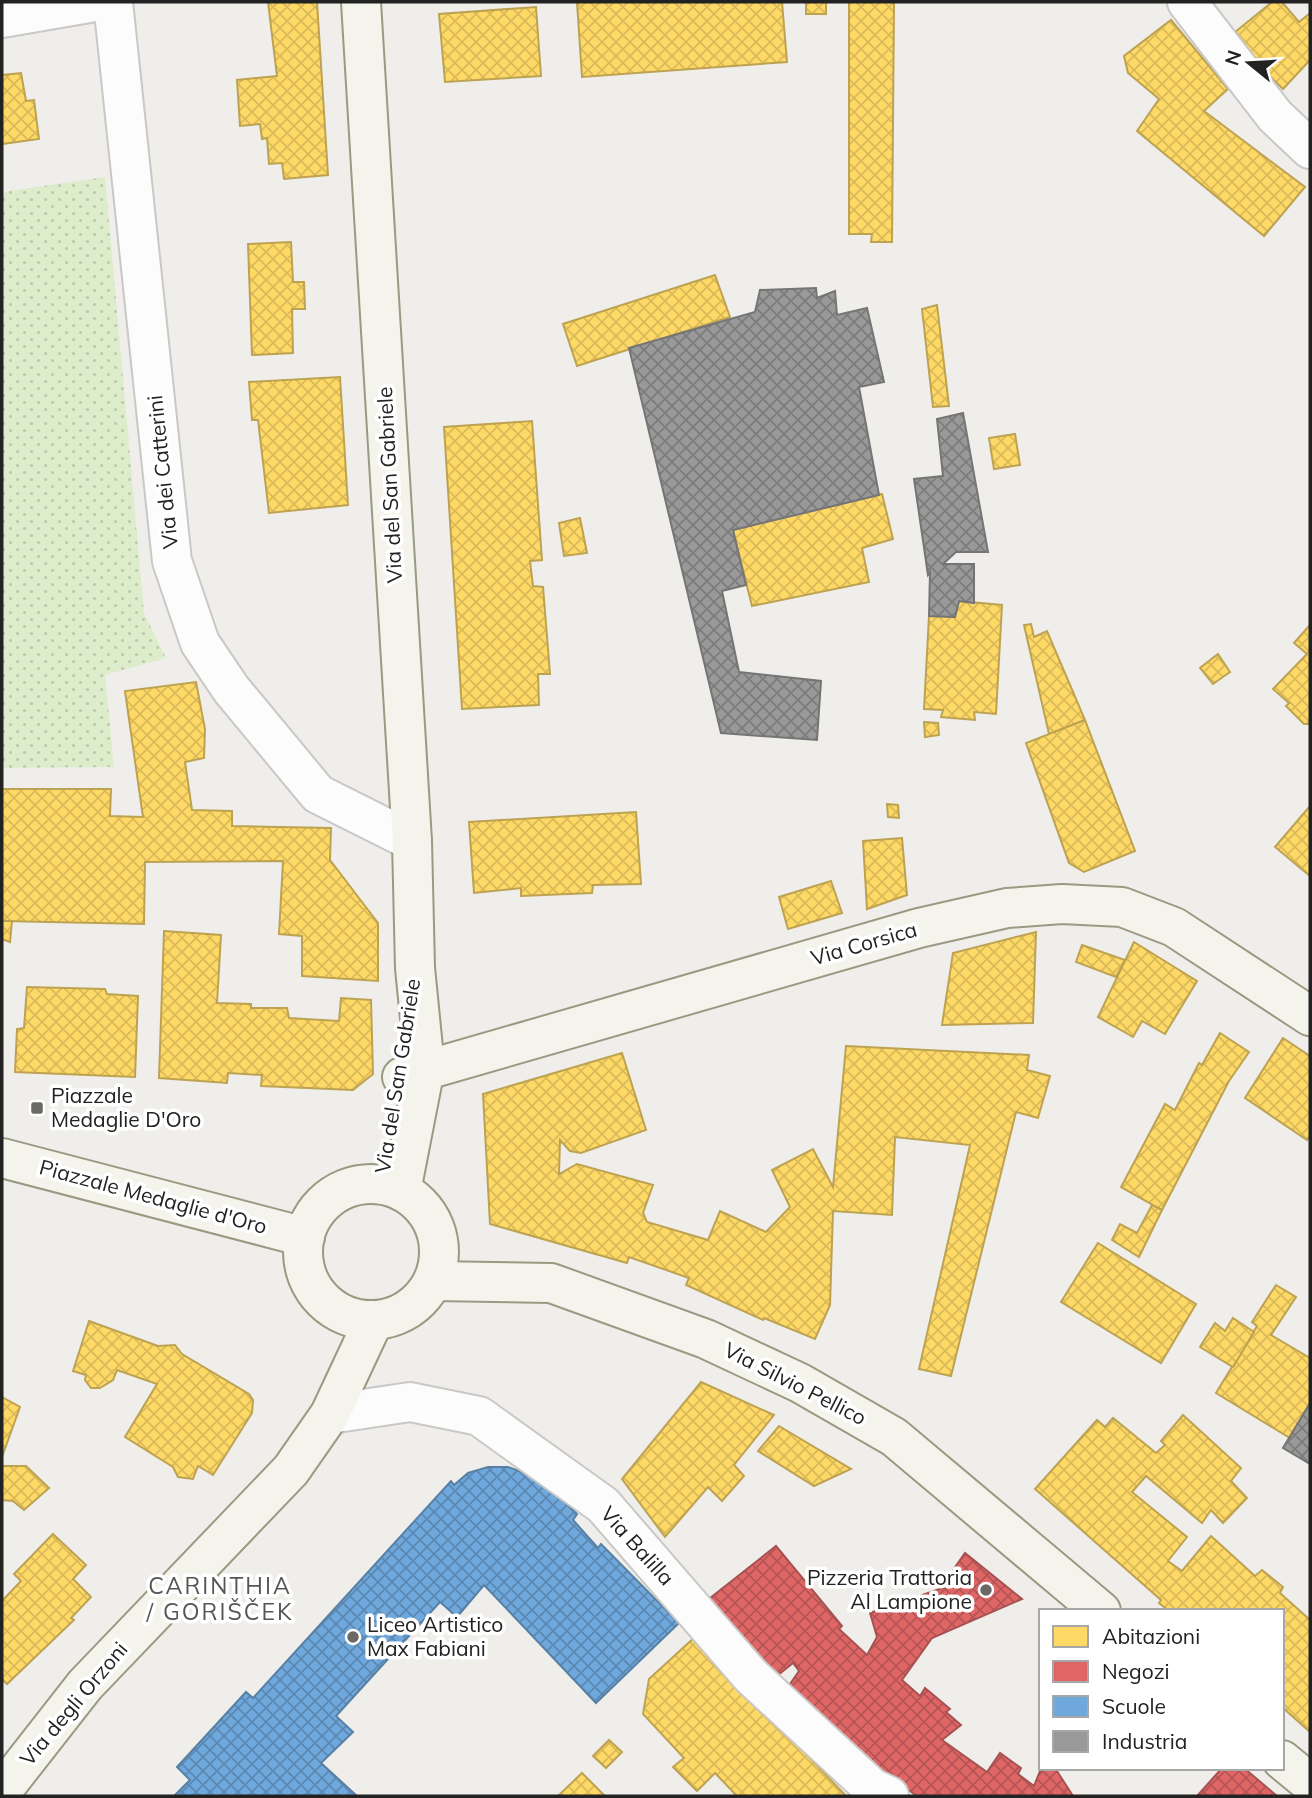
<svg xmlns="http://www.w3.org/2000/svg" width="1312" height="1798" font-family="Mulish,sans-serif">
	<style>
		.garden { fill: url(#garden-dots) }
		.homes { fill: url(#homes-cross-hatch); stroke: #bda252; stroke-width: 2 }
		.shops { fill: url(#shops-cross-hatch); stroke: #a75252; stroke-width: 2 }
		.schools { fill: url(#schools-cross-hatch); stroke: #5880a4; stroke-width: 2 }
		.industry { fill: url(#industry-cross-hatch); stroke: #757575; stroke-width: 2 }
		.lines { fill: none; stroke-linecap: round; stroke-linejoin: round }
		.minor-casing { stroke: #c9c8c7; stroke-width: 42 }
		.secondary-casing { stroke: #999a82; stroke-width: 42 }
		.minor { stroke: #fdfcfc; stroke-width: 38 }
		.secondary { stroke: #f4f4ed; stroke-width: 38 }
		.poi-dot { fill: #6a6968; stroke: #fff; stroke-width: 2.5 }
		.labels { text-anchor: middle; stroke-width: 7; stroke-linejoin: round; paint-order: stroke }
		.street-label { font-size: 21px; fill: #222; stroke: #fff }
		.poi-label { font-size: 21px; fill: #222; stroke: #fff; text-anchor: start }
		.neighbourhood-label { font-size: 23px; letter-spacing: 2px; fill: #555; stroke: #fff }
	</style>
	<defs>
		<pattern id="garden-dots" width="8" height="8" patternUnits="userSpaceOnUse" patternTransform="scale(1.75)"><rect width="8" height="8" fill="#ddeccb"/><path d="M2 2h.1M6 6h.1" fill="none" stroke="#bdcaae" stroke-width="1.8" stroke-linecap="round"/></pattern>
		<pattern id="homes-cross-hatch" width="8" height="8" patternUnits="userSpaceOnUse" patternTransform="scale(1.75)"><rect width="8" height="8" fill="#ffd966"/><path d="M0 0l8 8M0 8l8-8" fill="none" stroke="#daba58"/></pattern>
		<pattern id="shops-cross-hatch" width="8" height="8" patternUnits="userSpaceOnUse" patternTransform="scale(1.75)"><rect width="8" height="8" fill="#e06666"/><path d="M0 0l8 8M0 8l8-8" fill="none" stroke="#b55454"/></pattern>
		<pattern id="schools-cross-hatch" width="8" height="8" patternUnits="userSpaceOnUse" patternTransform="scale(1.75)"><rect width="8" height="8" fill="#6fa8dc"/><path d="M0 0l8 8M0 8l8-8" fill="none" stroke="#5b88b2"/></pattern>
		<pattern id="industry-cross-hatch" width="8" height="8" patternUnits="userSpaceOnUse" patternTransform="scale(1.75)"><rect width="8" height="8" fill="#999"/><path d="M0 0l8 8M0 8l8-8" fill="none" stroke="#7c7c7c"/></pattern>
	</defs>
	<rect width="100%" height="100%" fill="#f0eeeb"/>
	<!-- garden -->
	<polygon class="garden" points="105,177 144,613 166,658 105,675 114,767 2,768 2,192"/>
	<!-- homes -->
	<g class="homes">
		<polygon points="268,2 317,2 328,175 284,179 282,163 269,164 267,138 262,139 260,124 240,126 237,80 277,76"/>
		<polygon points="577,2 782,2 787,62 582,77"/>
		<rect x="806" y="2" width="20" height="12"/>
		<polygon points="849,2 894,2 892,242 871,242 872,234 849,234"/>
		<polygon points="1272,2 1282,2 1299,22 1310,13 1310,60 1283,89 1229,37"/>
		<polygon points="536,7 541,76 445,82 439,14"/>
		<polygon points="1171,20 1228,89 1204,111 1305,187 1264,236 1137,131 1159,99 1128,73 1124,56"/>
		<polygon points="21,73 26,101 34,100 39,139 2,144 2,75"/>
		<polygon points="291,242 293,282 304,282 305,309 292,309 293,353 252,355 248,244"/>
		<polygon points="715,275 730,317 577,366 563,324"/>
		<polygon points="937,305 949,406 933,407 922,309"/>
		<polygon points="340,377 348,505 269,513 258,420 252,420 249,382"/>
		<polygon points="532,421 542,560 530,561 533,586 543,587 550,674 538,674 539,705 462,709 444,427"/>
		<polygon points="1015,434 1020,465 994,469 989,438"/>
		<polygon points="882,494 893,539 862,548 869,582 752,606 733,530"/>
		<polygon points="580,518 587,553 564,556 559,523"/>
		<polygon points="959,601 1002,605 996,714 974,712 975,720 941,717 943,710 924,709 929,616 955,617"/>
		<polygon points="1031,624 1034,637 1047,631 1085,720 1049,734 1024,625"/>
		<polygon points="1310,625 1310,724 1304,724 1286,706 1289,703 1273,689 1307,654 1294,643"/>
		<polygon points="1218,654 1230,672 1213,684 1200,668"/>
		<polygon points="196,682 205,729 204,758 185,762 192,810 232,811 232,826 331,828 330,860 378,923 378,981 302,976 302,936 279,934 283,861 145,862 144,924 2,921 2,789 111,789 110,816 143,817 125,691"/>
		<polygon points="1085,720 1135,851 1084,872 1069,863 1026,743"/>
		<polygon points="924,722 938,723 939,735 925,737"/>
		<polygon points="887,804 898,805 899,818 888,817"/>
		<polygon points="1310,806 1310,876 1275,847"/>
		<polygon points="636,812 641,884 593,885 592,893 521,896 521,888 474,893 469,822"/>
		<polygon points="902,838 907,895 867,909 863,841"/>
		<polygon points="831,881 842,913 788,929 779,897"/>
		<polygon points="2,921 12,921 10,942 2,939"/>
		<polygon points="164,931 221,935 217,1003 251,1004 251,1008 287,1008 289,1018 339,1021 341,998 371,1000 373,1074 353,1090 261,1086 262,1075 228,1073 227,1083 159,1078"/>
		<polygon points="1036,932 1033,1023 942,1025 953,953"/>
		<polygon points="1134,942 1197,981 1165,1034 1142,1021 1133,1037 1098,1017"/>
		<polygon points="1082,945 1125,960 1116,977 1076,962"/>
		<polygon points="27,987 105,989 107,994 138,996 135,1077 15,1072 17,1029 24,1028"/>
		<polygon points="1220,1033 1249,1052 1229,1081 1162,1210 1121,1187 1165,1104 1175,1110 1199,1063 1202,1065"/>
		<polygon points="1283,1038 1310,1056 1310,1135 1307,1140 1245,1098"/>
		<polygon points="846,1046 1029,1055 1027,1070 1050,1076 1038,1118 1016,1112 951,1376 919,1369 970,1145 895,1137 892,1215 833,1211 830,1305 815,1339 764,1318 763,1320 686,1285 689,1278 629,1257 627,1263 490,1224 483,1094 622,1053 646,1130 581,1153 570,1151 560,1140 559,1174 577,1164 653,1185 643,1213 647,1222 708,1240 720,1211 766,1232 790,1207 772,1170 813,1149 833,1187"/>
		<polygon points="1152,1205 1162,1210 1139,1257 1112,1240 1120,1224 1137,1233"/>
		<polygon points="1098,1243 1196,1304 1161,1363 1061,1302"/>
		<polygon points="1276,1285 1296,1297 1271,1335 1310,1358 1310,1403 1290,1438 1216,1393 1257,1326 1252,1322"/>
		<polygon points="1233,1318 1254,1332 1233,1367 1200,1347 1215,1323 1225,1331"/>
		<polygon points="89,1321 158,1346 175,1345 182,1354 249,1394 253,1400 252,1413 213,1475 198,1466 193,1479 178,1477 173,1467 125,1437 157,1384 117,1370 113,1380 100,1388 91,1388 85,1380 86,1375 73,1371"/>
		<polygon points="701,1382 774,1415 734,1465 744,1476 722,1501 708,1487 665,1537 622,1479"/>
		<polygon points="2,1397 20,1407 2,1457"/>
		<polygon points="1183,1415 1241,1468 1231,1481 1247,1498 1223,1523 1211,1510 1202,1523 1146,1476 1132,1492 1187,1537 1168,1561 1182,1571 1211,1536 1255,1576 1262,1570 1283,1587 1280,1593 1310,1620 1310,1732 1282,1707 1282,1611 1169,1611 1159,1603 1161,1600 1035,1489 1097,1420 1105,1427 1113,1418 1156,1453 1165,1445 1161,1441"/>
		<polygon points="779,1426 851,1469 814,1486 758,1451"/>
		<polygon points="2,1466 26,1466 49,1488 24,1510 13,1501 2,1500"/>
		<polygon points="53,1534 86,1565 73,1579 91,1597 71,1618 74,1620 7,1684 2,1679 2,1601 21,1581 14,1574"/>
		<polygon points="695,1637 846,1796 737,1796 715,1773 697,1791 673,1767 684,1758 643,1714 649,1679"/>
		<polygon points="609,1740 622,1752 606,1768 593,1756"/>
		<polygon points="582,1773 605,1796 558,1796"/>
	</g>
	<!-- shops -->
	<g class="shops">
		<polygon points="776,1546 842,1626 839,1629 867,1655 877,1637 870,1613 966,1580 953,1570 965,1553 1022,1599 932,1638 902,1680 920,1696 925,1688 950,1709 946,1712 961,1725 942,1740 987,1772 1000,1753 1021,1768 1018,1774 1034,1786 1040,1771 1055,1768 1073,1796 917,1796 815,1723 783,1694 799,1671 793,1663 773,1679 709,1599"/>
		<polygon points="1222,1768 1244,1768 1277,1796 1197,1796"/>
	</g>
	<!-- schools -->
	<polygon class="schools" points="488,1467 508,1467 545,1480 577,1514 573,1520 598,1548 601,1544 679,1623 596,1703 484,1585 457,1617 440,1602 336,1716 353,1732 321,1763 357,1796 174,1796 190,1780 177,1767 246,1692 253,1698 451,1481 454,1485 468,1473"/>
	<!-- industry -->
	<g class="industry">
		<polygon points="816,288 817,298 835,291 837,315 867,308 884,382 859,387 879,495 733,530 746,585 722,591 739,672 821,681 817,740 721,733 629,348 755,312 760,290"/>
		<polygon points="963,413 988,552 956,552 943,564 974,564 974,603 959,601 955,617 929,616 930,572 928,575 914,479 943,476 937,419"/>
		<polygon points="1310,1403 1310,1464 1283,1448"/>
	</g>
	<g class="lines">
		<!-- minor casing -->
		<g class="minor-casing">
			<g id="minor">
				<polyline points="113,2 172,561 200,643 231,689 318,794 412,841"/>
				<polyline points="1187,2 1275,116 1310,149"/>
				<polyline points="2,18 95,2"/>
				<polyline points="330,1414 410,1402 479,1416 603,1505 751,1676 872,1788 889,1796"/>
			</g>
		</g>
		<!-- secondary casing -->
		<g class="secondary-casing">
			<g id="secondary">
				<polyline points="361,2 412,841 415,968 425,1068 401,1191"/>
				<polyline points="402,1077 919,928 1007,908 1062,904 1122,907 1174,927 1310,1016"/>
				<polyline points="2,1158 305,1237"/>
				<circle cx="371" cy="1252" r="68"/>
				<polyline points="433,1281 551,1283 706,1339 800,1383 894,1437 1101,1611"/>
				<polyline points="1282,1760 1310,1783"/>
				<polyline points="2,1791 85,1685 291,1470 330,1414 374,1320"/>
			</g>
		</g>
		<!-- minor -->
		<use href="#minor" class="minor"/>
		<!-- secondary -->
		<use href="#secondary" class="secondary"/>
	</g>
	<!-- markers -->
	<g class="poi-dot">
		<rect x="30" y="1101" width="14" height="14" rx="3.5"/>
		<circle cx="986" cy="1590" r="7"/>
		<circle cx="353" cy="1637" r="7"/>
	</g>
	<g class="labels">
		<!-- street labels -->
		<g class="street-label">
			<text transform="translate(163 472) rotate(-96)" y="7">Via dei Catterini</text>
			<text transform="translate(390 485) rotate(-93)" y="7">Via del San Gabriele</text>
			<text transform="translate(864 944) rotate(-16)" y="7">Via Corsica</text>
			<text transform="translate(398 1076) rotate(-81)" y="7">Via del San Gabriele</text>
			<text transform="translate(153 1197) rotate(15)" y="7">Piazzale Medaglie d'Oro</text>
			<text transform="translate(795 1384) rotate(27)" y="7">Via Silvio Pellico</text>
			<text transform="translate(637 1546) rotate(48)" y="7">Via Balilla</text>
			<text transform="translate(74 1704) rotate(-50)" y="7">Via degli Orzoni</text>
		</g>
		<!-- poi labels -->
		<g class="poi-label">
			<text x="51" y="1103">Piazzale<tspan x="51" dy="24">Medaglie D'Oro</tspan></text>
			<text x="972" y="1585" text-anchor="end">Pizzeria Trattoria<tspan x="972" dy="24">Al Lampione</tspan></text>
			<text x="367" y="1632">Liceo Artistico<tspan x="367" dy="24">Max Fabiani</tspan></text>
		</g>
		<!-- neighbourhood labels -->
		<g class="neighbourhood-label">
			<text x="220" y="1594">CARINTHIA<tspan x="220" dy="26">/ GORIŠČEK</tspan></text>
		</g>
	</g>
	<!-- border -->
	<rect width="1312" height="1798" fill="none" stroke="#222222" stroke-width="7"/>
	<!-- legend -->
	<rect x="1039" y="1609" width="245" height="161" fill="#ffffff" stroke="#a7a7a7" stroke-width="2"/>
	<rect x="1053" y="1626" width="35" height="21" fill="#ffd966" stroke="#a7a7a7" stroke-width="2"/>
	<text x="1102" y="1644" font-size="21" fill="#222222">Abitazioni</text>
	<rect x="1053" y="1661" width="35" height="21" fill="#e06666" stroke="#a7a7a7" stroke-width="2"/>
	<text x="1102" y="1679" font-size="21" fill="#222222">Negozi</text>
	<rect x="1053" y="1696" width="35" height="21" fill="#6fa8dc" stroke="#a7a7a7" stroke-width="2"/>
	<text x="1102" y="1714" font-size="21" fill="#222222">Scuole</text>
	<rect x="1053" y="1731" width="35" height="21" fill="#999999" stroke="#a7a7a7" stroke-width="2"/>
	<text x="1102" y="1749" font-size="21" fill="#222222">Industria</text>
	<!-- north arrow -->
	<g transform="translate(1249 63) rotate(288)" stroke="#ffffff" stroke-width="5" paint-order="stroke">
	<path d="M0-5L12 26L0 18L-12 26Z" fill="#222222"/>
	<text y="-10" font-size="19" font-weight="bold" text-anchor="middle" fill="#222222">N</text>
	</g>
</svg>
